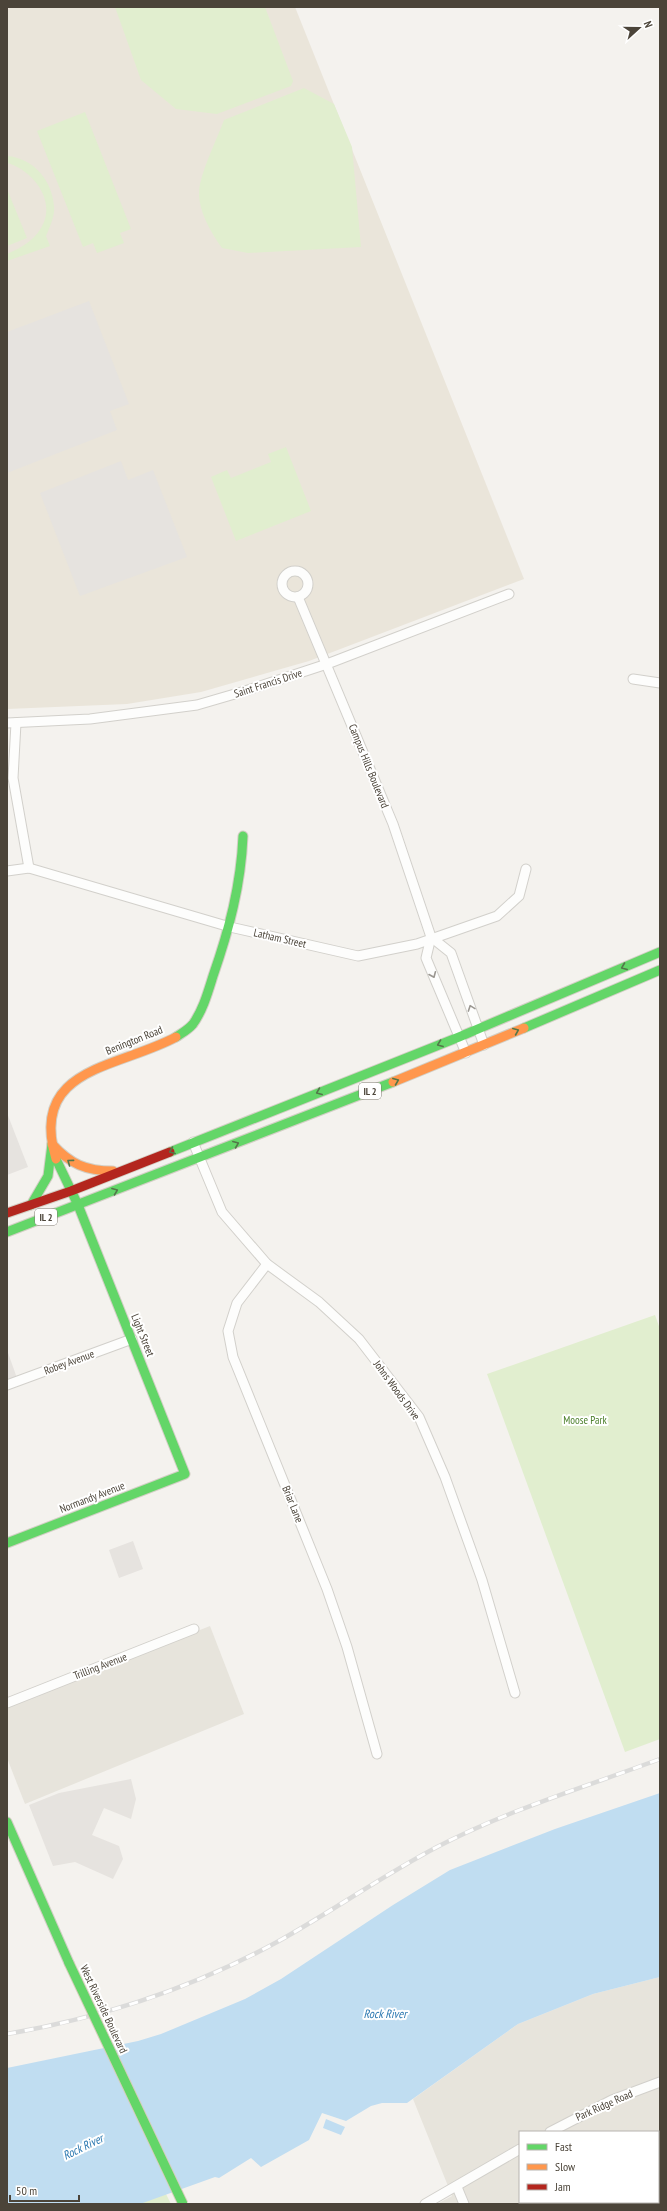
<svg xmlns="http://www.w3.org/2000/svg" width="667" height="2211" font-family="'PT Sans Narrow',sans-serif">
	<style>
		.residential { fill: #e7e4dc; fill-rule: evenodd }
		.education { fill: #eae5da }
		.green { fill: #e1eecf }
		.parking { fill: #e6e3df }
		.water { fill: #c0ddf1 }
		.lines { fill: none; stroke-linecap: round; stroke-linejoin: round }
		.street-casing { stroke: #d2d0cb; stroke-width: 11 }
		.fast-casing { stroke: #d3cfc5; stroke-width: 11 }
		.slow-casing { stroke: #d3cfc5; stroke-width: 11 }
		.jam-casing { stroke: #d3cfc5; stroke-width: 11 }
		.street { stroke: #fdfdfc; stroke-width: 9 }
		.fast { stroke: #63d668; stroke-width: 9 }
		.slow { stroke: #ff974d; stroke-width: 9 }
		.jam { stroke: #b3261e; stroke-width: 9 }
		.rail-casing { stroke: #dbdbda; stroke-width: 4.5 }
		.rail { stroke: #fff; stroke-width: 3; stroke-dasharray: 9; stroke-linecap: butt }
		.fast-bridge-casing { stroke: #d6cebb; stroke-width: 11; stroke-linecap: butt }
		.fast-bridge { stroke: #63d668; stroke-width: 9 }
		.oneway { stroke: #537749 }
		.oneway2 { stroke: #9b9791 }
		.labels { text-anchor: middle; stroke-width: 4; stroke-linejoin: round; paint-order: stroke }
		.shield { fill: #fff; stroke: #817c74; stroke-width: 1 }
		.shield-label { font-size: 10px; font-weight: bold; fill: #4b4439 }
		.street-label { font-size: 11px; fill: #4b4439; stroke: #fff }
		.park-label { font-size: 11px; fill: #4a7f2a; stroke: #fff }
		.water-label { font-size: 12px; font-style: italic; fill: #2e7ab2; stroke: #fff }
	</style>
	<rect width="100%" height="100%" fill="#f4f2ee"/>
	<!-- residential -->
	<g class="residential">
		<polygon points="210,1626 244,1714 25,1804 7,1758 7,1706"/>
		<path d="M660,1977V2204H437L452,2196L413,2099L518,2024L593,1994ZM520,2132H658V2202H520Z"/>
	</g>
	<!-- education -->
	<polygon class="education" points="11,7 295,7 524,579 309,661 201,692 127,704 7,709 7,9"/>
	<!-- green -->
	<g class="green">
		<polygon points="115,7 265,7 293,81 291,86 217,114 176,109 141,80"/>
		<path d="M304,88L334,104L352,147L361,247L248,253L222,248C210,231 195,206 200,184C205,163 216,141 224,120Z"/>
		<polygon points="85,112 131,229 120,233 124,243 97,253 93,243 83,247 37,131"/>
		<path d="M7,156C33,158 52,180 54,206C55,216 50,226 46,236L50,246L7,261V254C23,247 37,239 44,222C54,196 30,169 7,163Z"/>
		<polygon points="7,189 27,238 7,246"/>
		<polygon points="286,447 311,511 236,541 211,477 227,470 231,478 271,462 268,454"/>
		<polygon points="655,1315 660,1329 660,1739 625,1752 487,1374"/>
		<polygon points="164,2190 171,2204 120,2204"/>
	</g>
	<!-- parking -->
	<g class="parking">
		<polygon points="89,301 129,404 110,411 117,430 7,473 7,332"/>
		<polygon points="121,461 128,480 153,470 187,557 80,596 40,493"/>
		<polygon points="7,1113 28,1167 7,1175"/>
		<polygon points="7,1350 17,1378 7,1382"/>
		<polygon points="133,1541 143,1569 119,1578 109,1550"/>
		<polygon points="131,1779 136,1799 131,1819 104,1808 92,1835 119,1846 123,1859 113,1879 75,1862 53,1866 29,1805 59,1793"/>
	</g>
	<!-- water -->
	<g class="water">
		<polygon points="660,1793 660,1977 593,1994 518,2024 407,2103 382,2103 371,2106 346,2121 322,2113 309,2140 261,2167 251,2158 219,2178 215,2177 140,2204 7,2204 7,2068 138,2041 161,2034 245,1999 281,1979 393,1905 450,1870 555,1829"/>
		<polygon points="326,2119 345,2127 341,2135 323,2128"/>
	</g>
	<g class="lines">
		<!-- street casing -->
		<g class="street-casing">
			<g id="street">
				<circle cx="295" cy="584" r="13"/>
				<polyline points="298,597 393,824 431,937 426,958 466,1053"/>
				<polyline points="633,679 660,683"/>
				<polyline points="7,723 90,719 197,705 245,691 327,664 509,594"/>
				<polyline points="16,723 13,778 29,868"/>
				<polyline points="7,871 29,868 230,927 358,956 417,944 497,916 519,896 526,869"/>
				<polyline points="431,937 451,953 484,1045"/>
				<polyline points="193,1142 222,1212 267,1264 319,1302 359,1339 419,1417 445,1477 482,1580 515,1693"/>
				<polyline points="267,1264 237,1303 228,1331 233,1357 327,1589 347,1647 377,1754"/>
				<polyline points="7,1385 132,1339"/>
				<polyline points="7,1703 194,1629"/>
				<polyline points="550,2132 612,2100 660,2082"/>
				<polyline points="457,2187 464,2204"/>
				<polyline points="425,2204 520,2149"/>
			</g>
		</g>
		<!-- fast casing -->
		<g class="fast-casing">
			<g id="fast">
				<polyline points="524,1028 660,970"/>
				<path d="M176,1037C182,1033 188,1030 193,1024C203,1010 208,992 213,976C229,930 241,885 243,836"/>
				<polyline points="170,1152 459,1037 660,952"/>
				<polyline points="31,1205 48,1176 52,1144"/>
				<polyline points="7,1232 393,1082"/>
				<polyline points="7,1543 185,1474 78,1205 56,1159"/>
				<polyline points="7,1822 69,1963"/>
			</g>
		</g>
		<!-- slow casing -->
		<g class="slow-casing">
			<g id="slow">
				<polyline points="393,1082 524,1028"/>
				<path d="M52,1144C70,1164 86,1171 113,1171"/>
				<path d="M56,1159C28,1067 119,1068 176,1037"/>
			</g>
		</g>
		<!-- jam casing -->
		<g class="jam-casing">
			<polyline id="jam" points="7,1213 71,1191 170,1152"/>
		</g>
		<!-- street -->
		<use href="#street" class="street"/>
		<!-- fast -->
		<use href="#fast" class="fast"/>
		<!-- slow -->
		<use href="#slow" class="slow"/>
		<!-- jam -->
		<use href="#jam" class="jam"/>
		<!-- rail casing -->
		<g class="rail-casing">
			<path id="rail" d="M7,2034C101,2018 193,1988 277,1942C331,1912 382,1876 437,1847C508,1810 585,1787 660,1759"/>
		</g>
		<!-- rail -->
		<use href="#rail" class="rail"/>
		<!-- fast-bridge casing -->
		<g class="fast-bridge-casing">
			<polyline id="fast-bridge" points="69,1963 183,2204"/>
		</g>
		<!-- fast-bridge -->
		<use href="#fast-bridge" class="fast-bridge"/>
	</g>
	<!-- one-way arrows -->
	<defs><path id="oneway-chevron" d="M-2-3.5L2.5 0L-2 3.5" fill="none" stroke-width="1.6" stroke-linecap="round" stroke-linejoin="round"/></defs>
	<g class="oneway">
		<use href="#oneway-chevron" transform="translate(624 967) rotate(158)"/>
		<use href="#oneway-chevron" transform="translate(516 1031) rotate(-23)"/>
		<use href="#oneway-chevron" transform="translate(440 1044) rotate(159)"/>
		<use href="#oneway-chevron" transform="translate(396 1081) rotate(-22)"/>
		<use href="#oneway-chevron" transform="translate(319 1092) rotate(158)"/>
		<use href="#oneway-chevron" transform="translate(236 1144) rotate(-22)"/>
		<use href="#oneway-chevron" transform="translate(172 1151) rotate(158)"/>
		<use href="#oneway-chevron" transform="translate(70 1162) rotate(-144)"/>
		<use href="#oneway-chevron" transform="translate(115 1191) rotate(-21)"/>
	</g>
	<g class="oneway2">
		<use href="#oneway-chevron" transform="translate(433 975) rotate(67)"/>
		<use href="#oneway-chevron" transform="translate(471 1008) rotate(-110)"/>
	</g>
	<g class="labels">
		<!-- shield labels -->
		<g class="shield">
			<rect x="359" y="1083" width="22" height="16" rx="3"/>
			<rect x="35" y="1209" width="22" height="16" rx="3"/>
		</g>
		<g class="shield-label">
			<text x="370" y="1095">IL 2</text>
			<text x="46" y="1221">IL 2</text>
		</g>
		<!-- street labels -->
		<g class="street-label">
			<text transform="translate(268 683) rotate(-18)" y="4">Saint Francis Drive</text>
			<text transform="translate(369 766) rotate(68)" y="4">Campus Hills Boulevard</text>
			<text transform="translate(280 938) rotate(13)" y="4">Latham Street</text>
			<text transform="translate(134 1040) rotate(-22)" y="4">Benington Road</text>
			<text transform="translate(143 1335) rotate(68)" y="4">Light Street</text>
			<text transform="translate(69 1362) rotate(-20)" y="4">Robey Avenue</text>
			<text transform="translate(397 1390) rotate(54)" y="4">Johns Woods Drive</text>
			<text transform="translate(92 1497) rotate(-21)" y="4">Normandy Avenue</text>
			<text transform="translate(293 1504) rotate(68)" y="4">Briar Lane</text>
			<text transform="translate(100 1666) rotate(-21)" y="4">Trilling Avenue</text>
			<text transform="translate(104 2009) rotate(65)" y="4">West Riverside Boulevard</text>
			<text transform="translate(604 2105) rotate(-24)" y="4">Park Ridge Road</text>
		</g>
		<!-- park labels -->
		<g class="park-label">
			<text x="585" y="1424">Moose Park</text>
		</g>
		<!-- water labels -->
		<g class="water-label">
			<text x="385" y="2018">Rock River</text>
			<text transform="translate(83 2147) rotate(-26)" y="4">Rock River</text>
		</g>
	</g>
	<!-- border -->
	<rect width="667" height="2211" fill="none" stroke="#4b4439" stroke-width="16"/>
	<!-- legend -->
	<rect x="519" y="2131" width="140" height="72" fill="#ffffff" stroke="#b7b4b0"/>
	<rect x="527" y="2144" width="20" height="6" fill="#63d668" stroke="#b7b4b0"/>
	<text x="555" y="2151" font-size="12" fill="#4b4439">Fast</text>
	<rect x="527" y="2164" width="20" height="6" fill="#ff974d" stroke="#b7b4b0"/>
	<text x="555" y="2171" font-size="12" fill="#4b4439">Slow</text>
	<rect x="527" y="2184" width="20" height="6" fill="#b3261e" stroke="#b7b4b0"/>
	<text x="555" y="2191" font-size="12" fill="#4b4439">Jam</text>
	<!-- north arrow -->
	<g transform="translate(639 28) rotate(69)" stroke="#ffffff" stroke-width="3" paint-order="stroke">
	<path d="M0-3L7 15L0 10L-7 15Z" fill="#4b4439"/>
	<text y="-6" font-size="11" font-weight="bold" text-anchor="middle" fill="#4b4439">N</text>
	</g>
	<!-- scale -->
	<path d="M10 2195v6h69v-6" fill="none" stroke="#4b4439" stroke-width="2"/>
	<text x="16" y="2195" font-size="12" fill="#4b4439" stroke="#ffffff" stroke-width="3" paint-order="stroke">50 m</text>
</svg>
